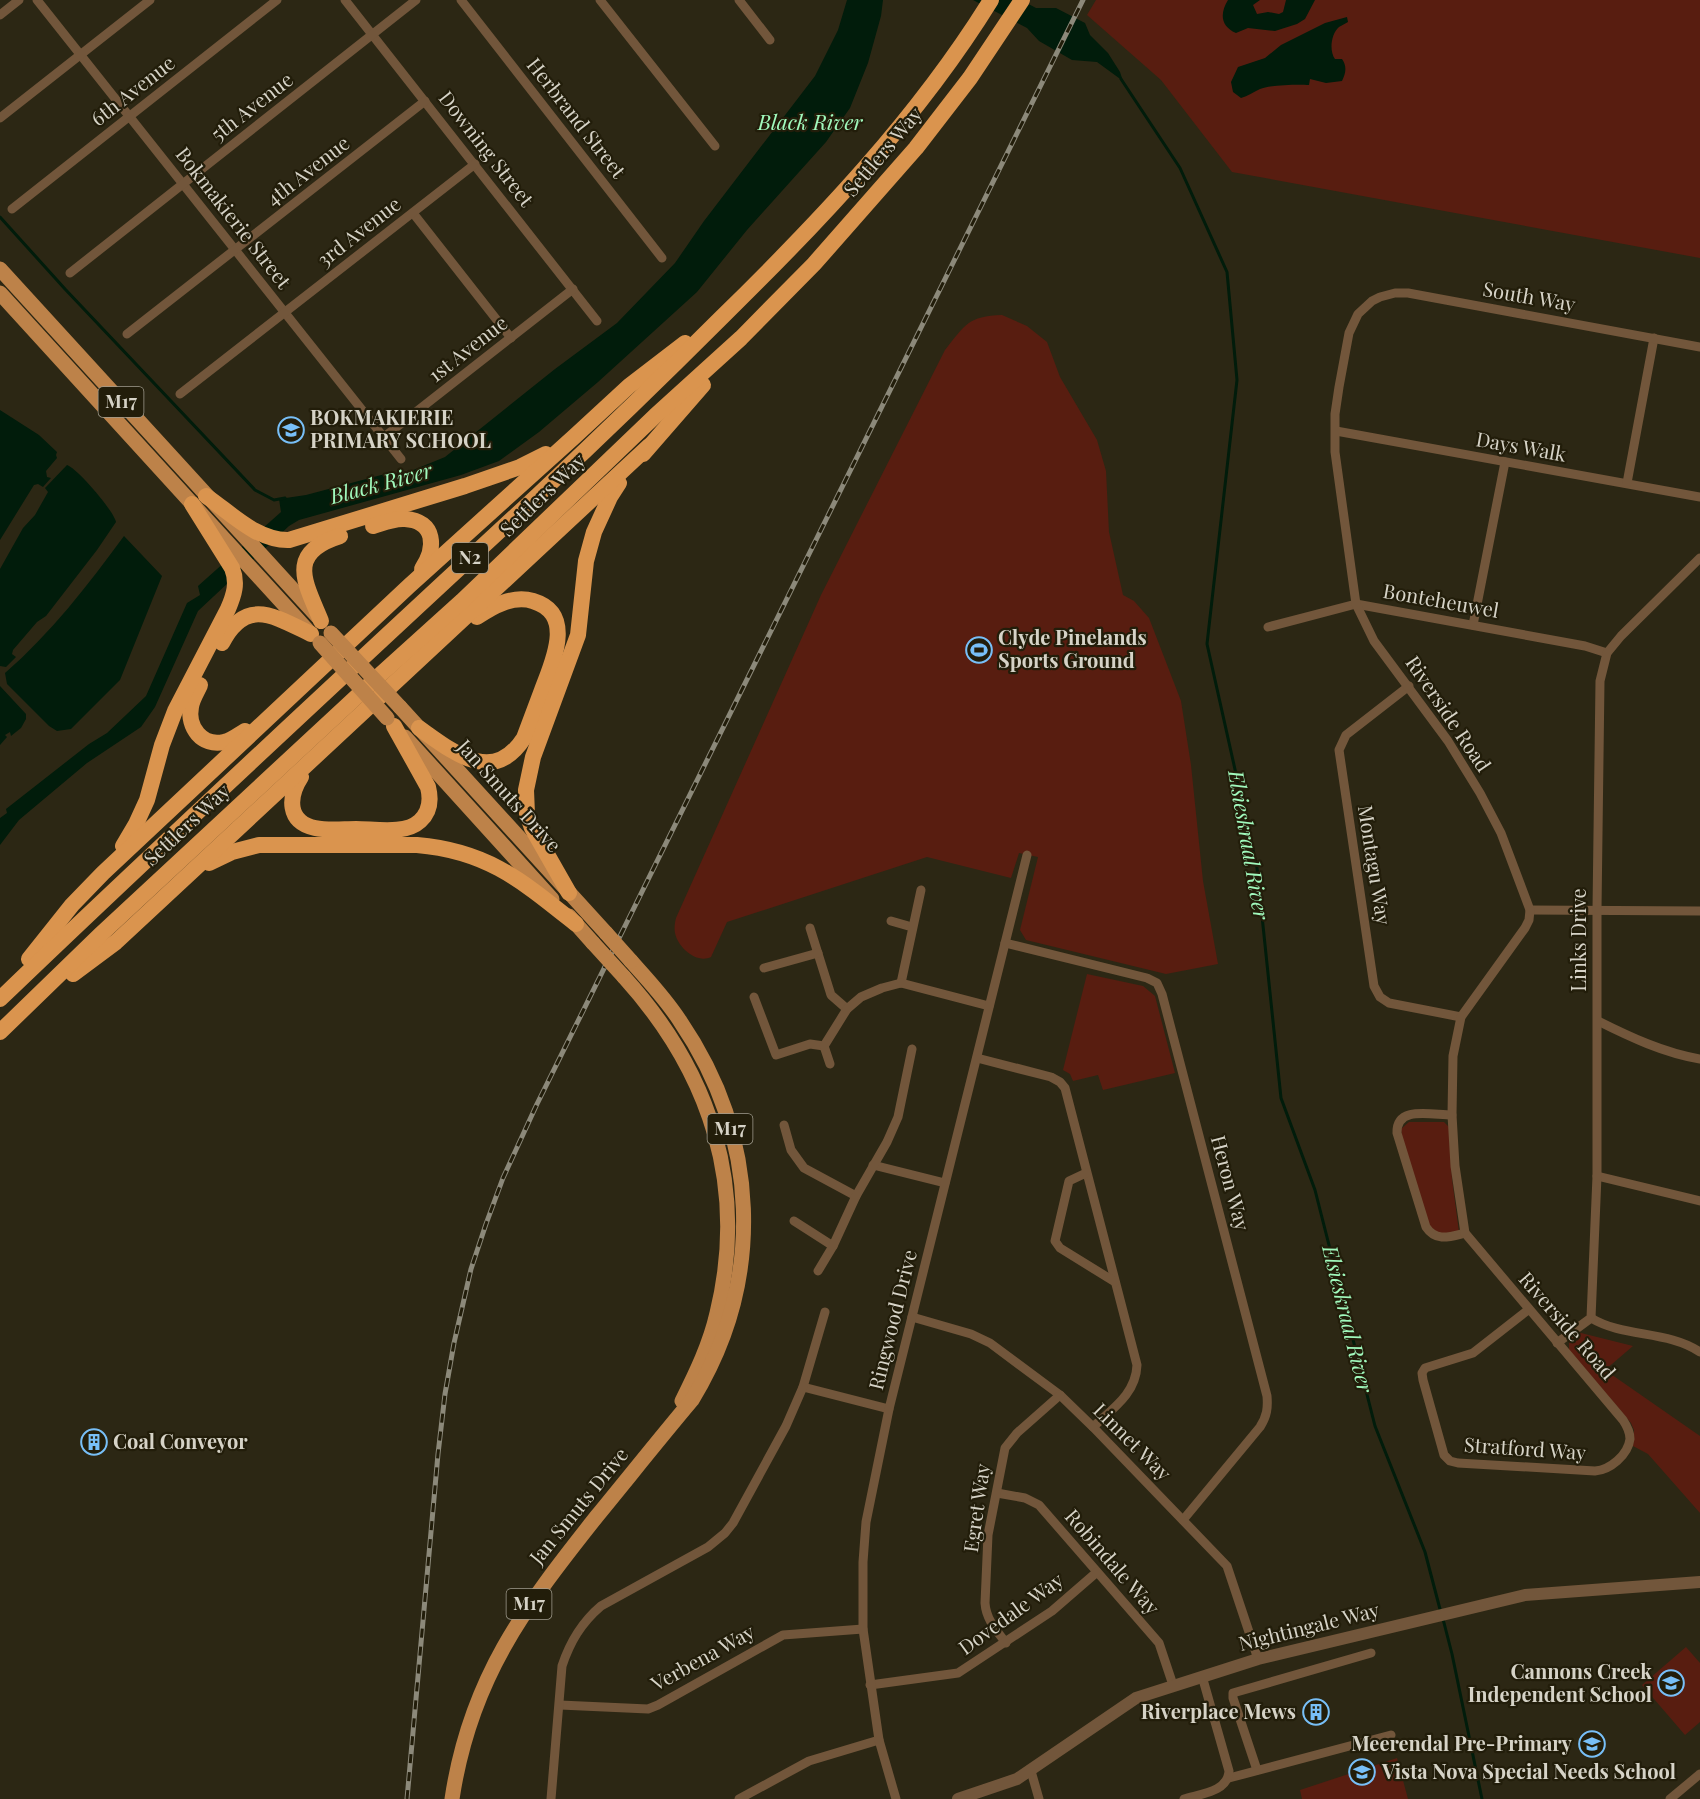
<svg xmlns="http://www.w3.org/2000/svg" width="1700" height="1799" font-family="'Playfair Display',serif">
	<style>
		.green { fill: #581d10 }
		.water { fill: #011c0b }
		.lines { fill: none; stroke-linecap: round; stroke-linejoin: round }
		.stream { stroke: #011c0b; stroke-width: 3 }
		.minor { stroke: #72563b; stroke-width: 9 }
		.tertiary { stroke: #72563b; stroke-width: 12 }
		.primary { stroke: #bd8249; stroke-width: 15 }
		.motorway { stroke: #da944e; stroke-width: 16 }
		.rail-casing { stroke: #8c897a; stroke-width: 5 }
		.rail { stroke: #221d0a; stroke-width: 3; stroke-dasharray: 9; stroke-linecap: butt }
		.primary-bridge { stroke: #bd8249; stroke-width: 15 }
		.labels { text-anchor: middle; stroke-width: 4.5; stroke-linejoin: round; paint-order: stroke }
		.shield { fill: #221d0a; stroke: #a09c8e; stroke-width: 1.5 }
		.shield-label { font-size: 18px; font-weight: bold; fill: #d6d3c7 }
		.street-label { font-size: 20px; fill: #d6d3c7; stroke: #221d0a }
		.poi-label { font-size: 20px; font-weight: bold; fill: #d6d3c7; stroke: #221d0a; text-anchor: start }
		.water-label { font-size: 21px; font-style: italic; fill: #a1fabd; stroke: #221d0a }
	</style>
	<rect width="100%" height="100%" fill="#2c2714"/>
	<!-- green -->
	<g class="green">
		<polygon points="1096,0 1700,0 1700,258 1232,172 1161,80 1087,15"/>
		<path d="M1002,315L1027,326L1047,342L1060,377L1097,440L1106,471L1109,532L1123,595L1134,601L1149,618L1181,701L1191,765L1203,881L1218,964L1166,974L1026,940L1020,930L1038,857L1019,853L1011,878L927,857L727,922L711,957C697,964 678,948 675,933C674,928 675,922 676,918L821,595L945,350C965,325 968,316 1002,315Z"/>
		<polygon points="1087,974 1143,986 1155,996 1175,1073 1103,1090 1098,1075 1073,1081 1070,1074 1063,1070"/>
		<polygon points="1409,1122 1444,1122 1449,1127 1452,1179 1459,1232 1432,1234 1405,1159 1401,1129"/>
		<polygon points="1577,1332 1633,1346 1605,1370 1700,1436 1700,1513 1648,1454 1633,1446 1634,1430 1631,1423 1569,1350 1569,1339"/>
		<polygon points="1686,1647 1700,1663 1700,1722 1685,1735 1642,1685"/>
		<polygon points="1397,1758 1408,1799 1302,1799 1300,1790"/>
	</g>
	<!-- water -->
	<g class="water">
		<polygon points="847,0 883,0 881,16 868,63 850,108 826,142 747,230 697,292 598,382 539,432 499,461 461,475 299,520 289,526 198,611 155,707 141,727 87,763 19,820 0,845 0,818 7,813 6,809 89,744 107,733 146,696 187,603 200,595 198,586 281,512 279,499 306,495 385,474 406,473 445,457 555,369 617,323 675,263 704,221 815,76 838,30"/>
		<polygon points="973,0 1021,0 1036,8 1056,8 1085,23 1090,35 1108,53 1120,72 1123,81 1097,62 1072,60 1039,41 1027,28"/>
		<path d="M1228,0H1260L1253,5L1257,14L1268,12L1279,14L1283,12L1286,0H1315L1305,19L1297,24L1275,31L1248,28L1236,33C1220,26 1220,13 1228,0Z"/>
		<path d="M1347,17L1348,22C1345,24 1342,25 1339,27C1331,34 1329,51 1335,59H1342C1347,66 1346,73 1342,81L1326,83L1310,79L1309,85C1298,84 1270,85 1260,89C1253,92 1248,96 1241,98L1233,92L1231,82L1238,67L1265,58L1281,45L1325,23Z"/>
		<polygon points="0,410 39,435 57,452 56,455 57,458 46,471 47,477 51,478 43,487 38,484 34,485 0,540"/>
		<path d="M67,465C77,468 114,511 116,522L97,550L46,616L37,622L13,650L12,654L16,657L6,667L0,666V569L23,528L35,515L48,492L45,488Z"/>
		<path d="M124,536L162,576L120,680L71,729L57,731L49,726L7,684L5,673C51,633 88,585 124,536Z"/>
		<polygon points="0,686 26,714 26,719 21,728 11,736 10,732 5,735 7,737 0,745"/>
	</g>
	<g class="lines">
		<!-- stream -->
		<g class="stream">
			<polyline points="1121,79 1180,168 1227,272 1237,380 1207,644 1257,868 1281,1098 1315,1190 1375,1426 1425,1552 1441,1613"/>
			<polyline points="0,217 65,289 255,490 274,500 285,498"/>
			<polyline points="1443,1619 1452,1654 1482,1799"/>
		</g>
		<!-- minor -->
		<g class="minor">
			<polyline points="37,0 401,459"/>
			<polyline points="345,0 597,321"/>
			<polyline points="461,0 662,258"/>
			<polyline points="600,0 715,146"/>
			<polyline points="739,0 770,40"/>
			<polyline points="0,15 19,0"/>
			<polyline points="0,118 150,0"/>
			<polyline points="12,209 277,0"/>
			<polyline points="413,213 511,338"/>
			<polyline points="70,273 416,0"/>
			<polyline points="127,334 425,101"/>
			<polyline points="180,394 475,164"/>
			<polyline points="1336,431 1700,497"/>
			<polyline points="384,437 573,289"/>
			<polyline points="1627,483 1654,338"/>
			<polyline points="1473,625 1505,462"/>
			<polyline points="1268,627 1356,604 1585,646 1607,653"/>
			<polyline points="1409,686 1346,735 1339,750 1374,986 1380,997 1389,1003 1461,1017"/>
			<polyline points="1530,910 1700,911"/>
			<polyline points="891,921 912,927"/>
			<polyline points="810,928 831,995 847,1009"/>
			<path d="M1005,943L1147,978L1157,983L1162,994L1267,1396C1268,1408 1267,1416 1260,1427L1183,1520"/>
			<polyline points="764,968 818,953"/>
			<polyline points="901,983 921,890"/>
			<polyline points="754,997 776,1055 810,1044 824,1046"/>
			<path d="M1598,1021C1630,1037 1664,1053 1700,1059"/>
			<path d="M977,1058L1051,1077L1060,1082L1065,1088L1137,1365C1136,1394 1112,1409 1093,1427"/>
			<polyline points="830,1064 824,1046 847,1009 861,997 882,988 901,983 989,1006"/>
			<path d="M1452,1115C1432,1115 1396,1105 1397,1133L1426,1227C1436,1242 1449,1237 1465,1233"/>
			<polyline points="784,1125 791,1150 804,1168 856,1196"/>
			<polyline points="873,1165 945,1183"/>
			<polyline points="1086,1173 1069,1181 1055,1241 1060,1248 1115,1282"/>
			<polyline points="1597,1176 1700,1201"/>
			<polyline points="794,1221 833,1246"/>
			<polyline points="818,1271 833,1246 856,1196 887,1142 898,1117 912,1049"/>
			<path d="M1528,1310L1473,1353L1425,1368L1422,1373L1423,1380L1444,1455L1450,1461L1458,1463L1595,1471C1610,1470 1628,1455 1630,1439C1630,1432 1627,1426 1623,1420L1465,1233L1455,1166L1452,1115L1453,1056L1461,1017L1525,928L1529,920L1530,910L1501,833L1480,793L1448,741L1374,641L1356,604L1335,452V414L1339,387L1349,333L1358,314L1372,301L1380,297L1395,293H1408L1700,347"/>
			<polyline points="912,1317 971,1334 990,1343 1060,1395 1093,1427 1227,1566 1258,1659"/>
			<path d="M1591,1318C1624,1338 1667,1330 1700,1352"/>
			<polyline points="1557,1343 1591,1318 1597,1176 1597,909 1600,681 1607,653 1621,636 1700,558"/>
			<polyline points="803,1387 889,1409"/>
			<polyline points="997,1493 1025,1498 1039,1505 1159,1643 1173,1685"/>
			<path d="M1006,1643C996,1630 986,1619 985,1603L988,1535L1005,1448L1017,1433L1060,1395"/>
			<polyline points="870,1685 958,1673 1052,1611 1097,1572"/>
			<polyline points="560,1705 648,1709 658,1705 783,1635 863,1629"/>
			<polyline points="1257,1770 1233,1698 1233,1693 1371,1653"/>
			<polyline points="1031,1771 1039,1799"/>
			<polyline points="1229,1778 1391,1735"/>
			<path d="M551,1799L562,1666C570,1642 581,1623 601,1606L708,1547L725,1533L733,1523L786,1426L803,1387L825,1312"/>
			<polyline points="739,1799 809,1761 879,1740"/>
			<polyline points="896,1799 879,1740 863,1629 863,1562 866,1522 889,1409 1027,855"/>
			<path d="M1184,1799C1200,1794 1228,1792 1229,1771L1202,1676"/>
			<polyline points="1670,1799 1700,1774"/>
		</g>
		<!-- tertiary -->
		<polyline class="tertiary" points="958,1799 1017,1779 1136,1698 1258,1659 1525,1595 1700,1582"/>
		<!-- primary -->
		<g class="primary">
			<polyline points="0,269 318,617"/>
			<polyline points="0,293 309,632"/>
			<polyline points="400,707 606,933"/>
			<polyline points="405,737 552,899"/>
			<polyline points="569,916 593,943"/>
			<path d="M624,977C710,1072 748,1186 717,1313C710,1344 696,1373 682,1401"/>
			<path d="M452,1799C470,1679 524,1608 597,1516C629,1477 660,1438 692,1400C766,1279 759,1137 680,1021C666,999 648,980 631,961"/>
		</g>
		<!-- motorway -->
		<g class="motorway">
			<polyline points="643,454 703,385"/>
			<path d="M206,496C231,513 257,541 289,540L465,486L520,467L546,454"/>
			<path d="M373,526C383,523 394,518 405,519C436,521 436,548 422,569"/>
			<path d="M321,621C305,582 286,553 340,536"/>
			<path d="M222,643C246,597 274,616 311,634"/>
			<path d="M200,685C197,692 192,699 191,707C187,727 202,747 224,742C231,741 238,735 245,731"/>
			<path d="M419,728C453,752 493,786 524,738C530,722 536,706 542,690C552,663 576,614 533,601C513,595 493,606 477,617"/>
			<path d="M301,777C288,797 287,822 315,828C328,831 343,829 356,829C375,829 405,835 420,821C430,812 431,799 428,787L394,726"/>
			<path d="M123,846L136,824L147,800L162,745L175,711L228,609C234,595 238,583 232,568L192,504"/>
			<path d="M209,863L232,852L259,845H417C488,851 522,881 576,924"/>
			<polyline points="569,893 532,828 527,814 526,790 533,757 578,635 586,561 594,532 610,497 619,483"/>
			<polyline points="29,959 72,905 103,873 409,586 575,436 629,386 685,343"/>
			<polyline points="73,974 116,942 649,446"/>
			<path d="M0,999C177,829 358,662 538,495C600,437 661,378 721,318C820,221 918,118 991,0"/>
			<polyline points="0,1032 100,935 381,674 462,601 655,416 741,338 814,264 916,148 970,78 1022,0"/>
		</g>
		<!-- rail casing -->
		<g class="rail-casing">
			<polyline id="rail" points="407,1799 438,1454 445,1394 454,1343 471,1269 486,1224 503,1178 537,1104 1083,0"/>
		</g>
		<!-- rail -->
		<use href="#rail" class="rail"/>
		<!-- primary-bridge -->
		<g class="primary-bridge">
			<polyline points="331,633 400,707"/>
			<polyline points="320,643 387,718"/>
			<polyline points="606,933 631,961"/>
			<polyline points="593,943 624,977"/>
		</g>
	</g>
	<!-- icons -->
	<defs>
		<g id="school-ring" transform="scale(1.35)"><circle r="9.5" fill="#221d0a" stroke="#78bff7" stroke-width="1.5"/><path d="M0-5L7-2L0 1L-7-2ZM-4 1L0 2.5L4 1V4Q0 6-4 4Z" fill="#78bff7"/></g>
		<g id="stadium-ring" transform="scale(1.35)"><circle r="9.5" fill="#221d0a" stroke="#78bff7" stroke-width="1.5"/><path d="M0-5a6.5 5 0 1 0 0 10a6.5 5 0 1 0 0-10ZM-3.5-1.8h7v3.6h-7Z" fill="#78bff7"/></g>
		<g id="building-ring" transform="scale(1.35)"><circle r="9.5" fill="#221d0a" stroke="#78bff7" stroke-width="1.5"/><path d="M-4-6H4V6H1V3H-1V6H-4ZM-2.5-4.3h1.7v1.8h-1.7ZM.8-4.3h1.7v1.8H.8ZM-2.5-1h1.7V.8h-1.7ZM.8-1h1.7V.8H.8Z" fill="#78bff7"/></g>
	</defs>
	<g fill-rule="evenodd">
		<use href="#school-ring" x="291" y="430"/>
		<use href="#stadium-ring" x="979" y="650"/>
		<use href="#building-ring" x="94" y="1442"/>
		<use href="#school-ring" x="1671" y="1683"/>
		<use href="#building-ring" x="1316" y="1712"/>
		<use href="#school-ring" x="1592" y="1744"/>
		<use href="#school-ring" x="1362" y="1772"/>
	</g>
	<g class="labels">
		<!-- shield labels -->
		<g class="shield">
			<rect x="98.5" y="387" width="45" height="30" rx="4.5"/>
			<rect x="452" y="543" width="36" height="30" rx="4.5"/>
			<rect x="707.5" y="1114" width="45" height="30" rx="4.5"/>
			<rect x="506.5" y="1589" width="45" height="30" rx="4.5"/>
		</g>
		<g class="shield-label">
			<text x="121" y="408">M17</text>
			<text x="470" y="564">N2</text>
			<text x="730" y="1135">M17</text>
			<text x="529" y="1610">M17</text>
		</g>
		<!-- street labels -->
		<g class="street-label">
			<text transform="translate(133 91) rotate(-38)" y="7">6th Avenue</text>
			<text transform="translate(252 107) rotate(-38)" y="7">5th Avenue</text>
			<text transform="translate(576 118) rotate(52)" y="7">Herbrand Street</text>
			<text transform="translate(486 149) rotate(52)" y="7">Downing Street</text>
			<text transform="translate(883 152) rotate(-50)" y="7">Settlers Way</text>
			<text transform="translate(308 171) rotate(-38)" y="7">4th Avenue</text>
			<text transform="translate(233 218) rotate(52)" y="7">Bokmakierie Street</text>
			<text transform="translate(359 232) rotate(-38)" y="7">3rd Avenue</text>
			<text transform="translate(1529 297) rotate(10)" y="7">South Way</text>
			<text transform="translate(468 349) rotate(-38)" y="7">1st Avenue</text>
			<text transform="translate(1521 447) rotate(10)" y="7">Days Walk</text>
			<text transform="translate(543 495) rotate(-44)" y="7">Settlers Way</text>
			<text transform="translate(1441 601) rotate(10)" y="7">Bonteheuwel</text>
			<text transform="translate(1448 714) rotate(56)" y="7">Riverside Road</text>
			<text transform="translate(509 796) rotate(48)" y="7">Jan Smuts Drive</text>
			<text transform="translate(187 825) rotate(-43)" y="7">Settlers Way</text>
			<text transform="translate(1374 865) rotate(81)" y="7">Montagu Way</text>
			<text transform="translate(1579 940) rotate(-90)" y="7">Links Drive</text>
			<text transform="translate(1230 1183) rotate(75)" y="7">Heron Way</text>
			<text transform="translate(893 1320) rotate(-76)" y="7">Ringwood Drive</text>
			<text transform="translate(1567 1326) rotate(49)" y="7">Riverside Road</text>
			<text transform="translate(1132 1442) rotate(45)" y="7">Linnet Way</text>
			<text transform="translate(1525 1449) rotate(4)" y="7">Stratford Way</text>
			<text transform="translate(579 1506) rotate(-51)" y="7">Jan Smuts Drive</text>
			<text transform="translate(977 1508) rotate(-82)" y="7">Egret Way</text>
			<text transform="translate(1112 1562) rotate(49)" y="7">Robindale Way</text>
			<text transform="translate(1011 1614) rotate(-36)" y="7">Dovedale Way</text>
			<text transform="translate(1309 1627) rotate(-14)" y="7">Nightingale Way</text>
			<text transform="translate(703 1658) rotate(-29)" y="7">Verbena Way</text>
		</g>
		<!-- poi labels -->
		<g class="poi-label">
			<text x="310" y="425">BOKMAKIERIE<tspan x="310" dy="23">PRIMARY SCHOOL</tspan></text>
			<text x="998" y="645">Clyde Pinelands<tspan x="998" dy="23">Sports Ground</tspan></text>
			<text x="113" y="1449">Coal Conveyor</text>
			<text x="1652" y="1679" text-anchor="end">Cannons Creek<tspan x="1652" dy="23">Independent School</tspan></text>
			<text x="1296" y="1719" text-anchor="end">Riverplace Mews</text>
			<text x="1572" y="1751" text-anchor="end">Meerendal Pre-Primary</text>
			<text x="1382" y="1779">Vista Nova Special Needs School</text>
		</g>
		<!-- water labels -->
		<g class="water-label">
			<text x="810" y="130">Black River</text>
			<text transform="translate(381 484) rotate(-15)" y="7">Black River</text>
			<text transform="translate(1248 845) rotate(80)" y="7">Elsieskraal River</text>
			<text transform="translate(1347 1319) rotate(76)" y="7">Elsieskraal River</text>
		</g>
	</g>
</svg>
